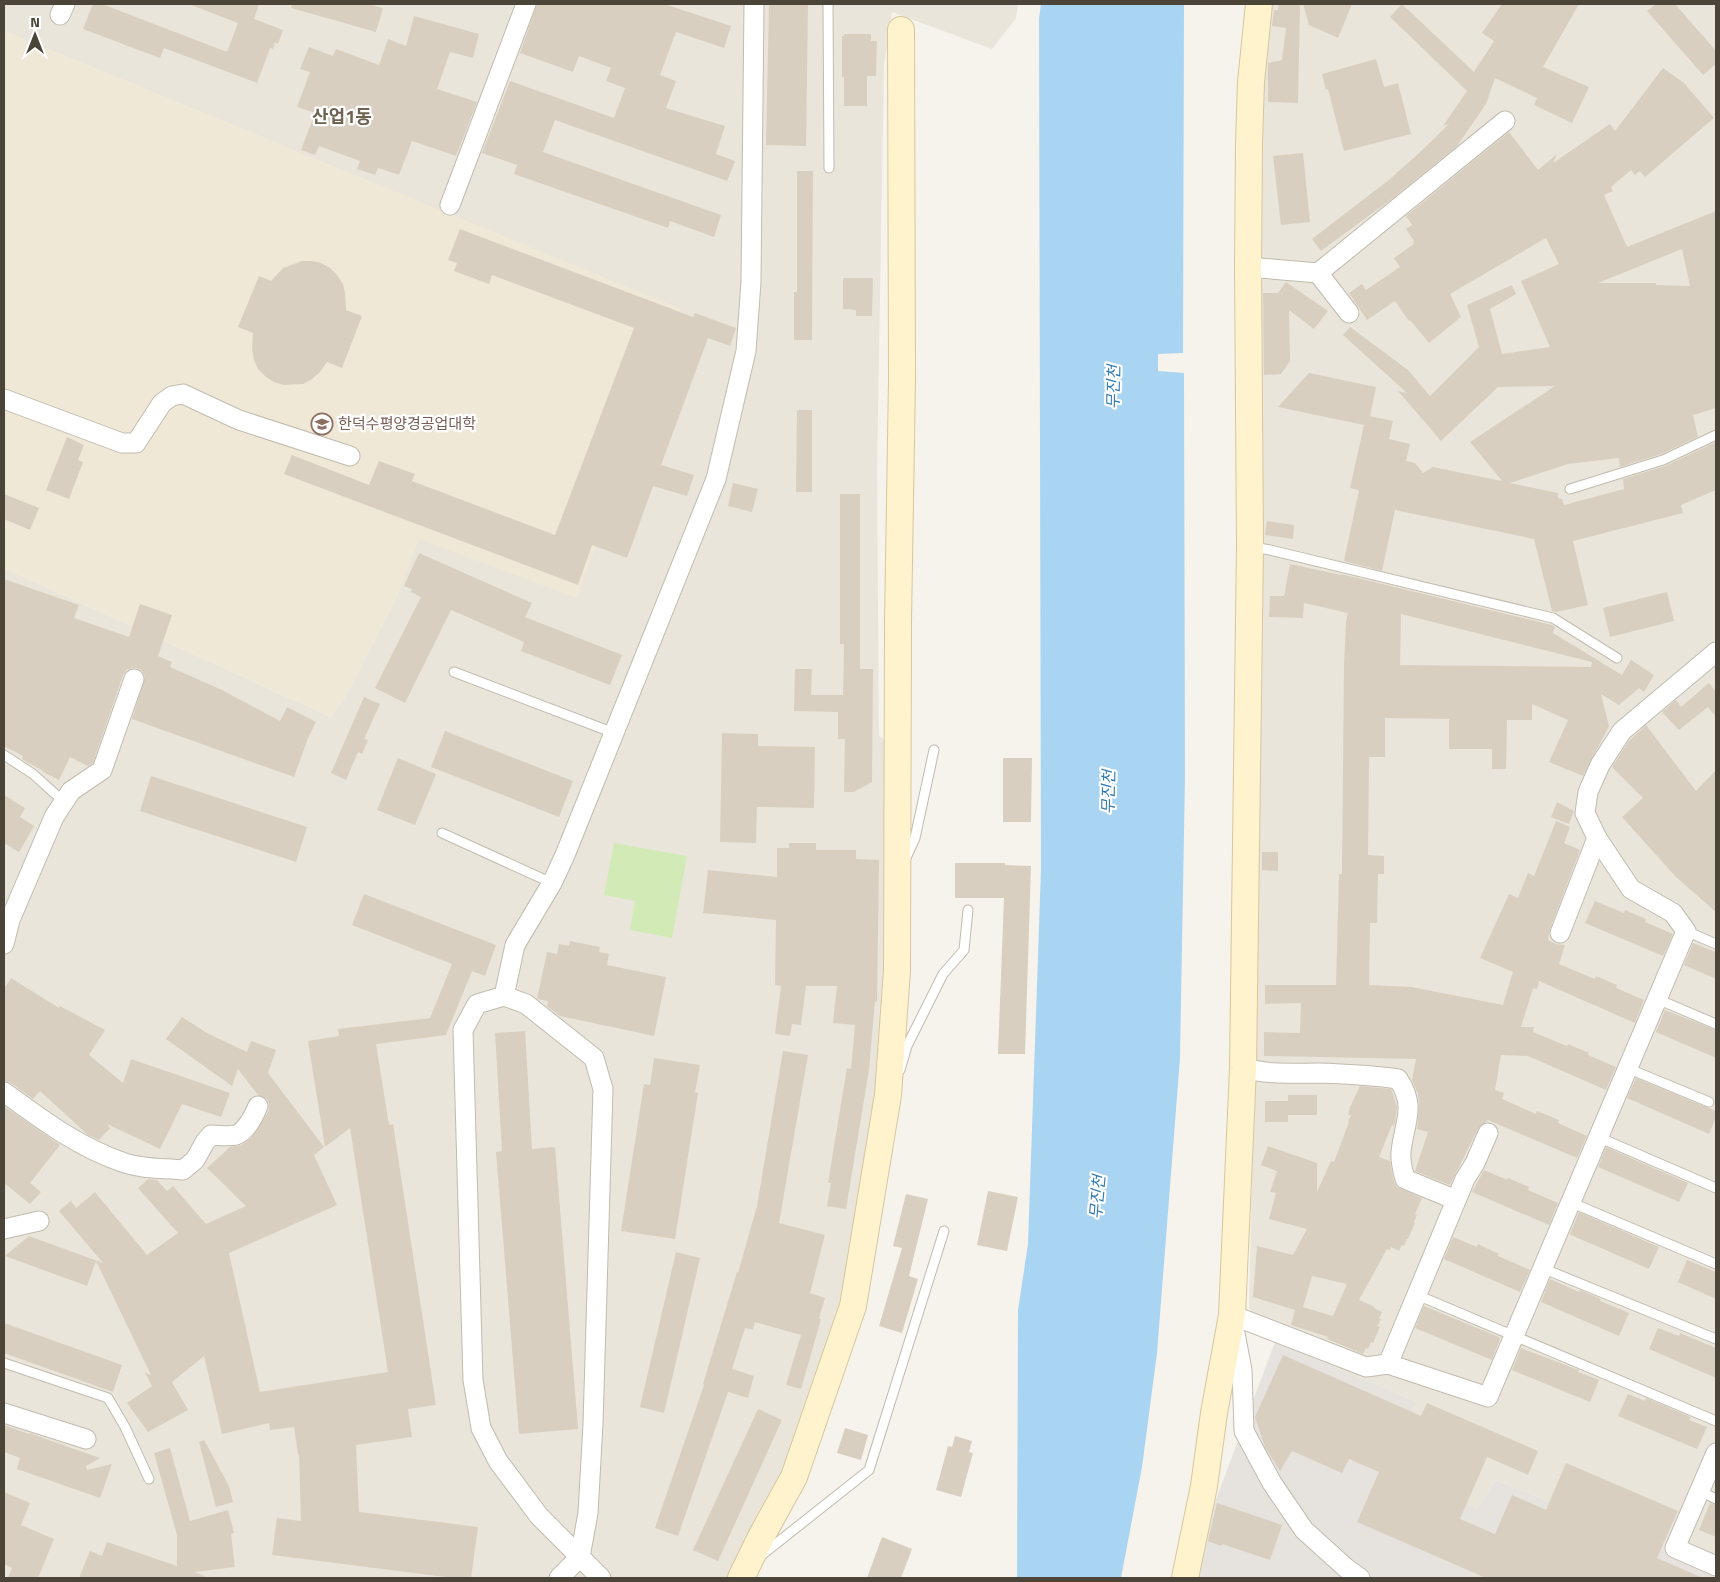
<svg xmlns="http://www.w3.org/2000/svg" width="1720" height="1582" font-family="'Titillium Web','Noto Sans KR',sans-serif">
	<style>
		.residential { fill: #eae5da }
		.industrial { fill: #e6e2dd }
		.education { fill: #efe8d6 }
		.green { fill: #d2eab5 }
		.water { fill: #a9d4f2 }
		.building { fill: #d8cfc1; fill-rule: evenodd }
		.lines { fill: none; stroke-linecap: round; stroke-linejoin: round }
		.lane-casing { stroke: #c2bbae; stroke-width: 11 }
		.street-casing { stroke: #c2bbae; stroke-width: 21 }
		.secondary-casing { stroke: #d6c79b; stroke-width: 28 }
		.lane { stroke: #fff; stroke-width: 9 }
		.street { stroke: #fff; stroke-width: 19 }
		.secondary { stroke: #fff3cd; stroke-width: 26 }
		.labels { text-anchor: middle; stroke-width: 4.5; stroke-linejoin: round; paint-order: stroke }
		.education-label { font-size: 15px; fill: #785e54; stroke: #fff; text-anchor: start }
		.water-label { font-size: 16px; font-style: italic; fill: #2e7ab2; stroke: #fff }
		.quarter-label { font-size: 18px; font-weight: bold; fill: #6e6250; stroke: #fff }
	</style>
	<rect width="100%" height="100%" fill="#f6f3ec"/>
	<!-- residential -->
	<g class="residential">
		<polygon points="4,4 1018,4 1016,18 992,49 892,12 884,65 877,471 879,736 889,743 889,994 852,1273 786,1475 730,1578 4,1578 4,568 331,717 345,697 395,600 418,539 681,310 4,31"/>
		<polygon points="1267,4 1716,4 1716,1571 1496,1480 1477,1508 1388,1466 1417,1402 1275,1342 1249,1308 1257,949 1255,285"/>
	</g>
	<!-- industrial -->
	<polygon class="industrial" points="1275,1342 1417,1402 1389,1466 1477,1508 1496,1480 1716,1571 1716,1578 1193,1578 1200,1542"/>
	<!-- education -->
	<polygon class="education" points="4,31 681,309 577,598 419,539 395,600 345,697 331,717 4,568"/>
	<!-- green -->
	<polygon class="green" points="614,843 687,856 672,938 630,930 635,901 604,895"/>
	<!-- water -->
	<polygon class="water" points="1041,4 1184,4 1183,353 1158,354 1158,371 1184,373 1185,777 1180,1058 1157,1353 1142,1467 1121,1578 1017,1578 1018,1310 1028,1244 1041,870 1039,18"/>
	<!-- building -->
	<g class="building">
		<polygon points="93,4 102,4 227,52 238,23 191,5 191,4 259,4 254,19 283,30 278,44 275,42 273,49 270,48 257,83 164,48 160,58 83,29"/>
		<polygon points="292,4 367,4 383,8 376,32 291,8"/>
		<polygon points="537,4 664,4 731,26 724,48 676,32 660,75 676,81 666,108 725,126 716,154 735,161 727,181 555,120 543,152 721,215 714,237 670,221 668,228 514,174 517,165 482,153 510,81 614,118 625,88 606,81 611,68 579,56 573,72 520,53"/>
		<polygon points="769,4 808,4 806,146 766,145"/>
		<polygon points="1279,4 1300,4 1298,103 1268,102 1268,63 1282,60 1286,28 1272,26 1274,10 1278,10"/>
		<polygon points="1303,4 1352,4 1338,38 1309,25"/>
		<polygon points="1402,4 1474,72 1494,41 1482,33 1502,4 1579,4 1543,67 1589,87 1572,123 1534,105 1537,98 1495,78 1486,104 1457,146 1393,198 1321,251 1312,239 1390,179 1417,155 1449,124 1443,126 1467,91 1390,17"/>
		<polygon points="1656,4 1675,4 1716,51 1716,64 1703,75 1647,11"/>
		<polygon points="414,16 479,34 473,58 450,52 437,89 477,102 456,156 412,141 399,175 378,168 375,175 357,169 360,161 319,146 315,155 301,150 315,113 297,107 310,72 300,69 309,47 333,56 336,49 379,65 388,39 406,46"/>
		<polygon points="844,34 871,34 871,41 877,41 876,76 867,76 867,106 844,106 844,77 842,77 842,36 844,36"/>
		<polygon points="1376,59 1384,87 1398,83 1411,134 1344,151 1328,89 1326,90 1322,74"/>
		<path d="M1663,68L1684,83L1714,118L1645,177L1640,171L1635,175L1631,170L1611,187L1613,191L1604,195L1627,247L1716,211V408L1693,415L1698,437L1661,454L1620,467L1619,458L1568,464L1510,483L1558,493V498L1562,499L1564,505L1624,489L1623,479L1665,466L1716,442V490L1681,505L1683,513L1573,541L1588,605L1556,612L1552,611L1534,539L1395,510L1382,571L1344,561L1359,490L1350,488L1364,425L1278,407L1309,373L1376,387L1370,416L1393,421L1389,439L1410,444L1406,461L1415,463L1423,473L1433,467L1502,481L1470,442L1555,386L1498,387L1441,441L1398,391L1407,393L1343,335L1350,327L1408,370L1430,396L1479,347L1467,305L1512,285L1516,294L1490,309L1502,354L1550,347L1521,281L1559,264L1546,238L1450,294L1461,317L1429,343L1410,320L1409,321L1395,301L1367,320L1349,293L1362,284L1366,290L1400,267L1394,258L1414,244L1413,242L1414,241L1406,229L1412,225L1406,216L1509,132L1538,170L1557,154L1553,163L1610,124L1615,131ZM1682,249L1690,286L1656,285V283H1598Z"/>
		<polygon points="1303,153 1310,222 1281,225 1273,156"/>
		<polygon points="797,171 813,171 812,340 794,340 794,292 797,292"/>
		<polygon points="460,229 693,317 695,313 736,328 730,346 708,338 661,465 694,475 687,496 653,486 627,558 592,545 578,585 284,474 292,455 369,485 379,461 415,474 412,481 555,535 634,328 492,275 489,284 454,271 457,263 448,260"/>
		<polygon points="302,261 312,261 321,263 330,268 337,275 343,284 345,293 346,310 362,316 342,368 327,362 320,372 312,379 303,384 283,385 274,382 265,376 258,369 254,360 252,350 253,333 238,327 259,276 271,281 283,268"/>
		<polygon points="843,278 873,278 872,316 856,316 856,310 843,309"/>
		<polygon points="1286,282 1328,311 1314,329 1289,310 1290,361 1281,374 1264,375 1263,293 1278,293"/>
		<polygon points="797,410 812,410 812,492 796,492"/>
		<polygon points="67,437 84,445 78,460 83,462 69,499 46,490"/>
		<polygon points="733,483 758,489 752,512 728,506"/>
		<polygon points="4,494 39,508 30,530 4,519"/>
		<polygon points="840,494 860,494 860,669 873,669 872,782 854,792 844,792 845,739 838,739 838,712 794,711 795,669 812,669 811,695 843,695 844,644 840,644"/>
		<polygon points="1267,521 1294,525 1293,539 1265,535"/>
		<polygon points="419,553 532,603 525,617 622,655 610,685 521,651 524,642 451,610 405,703 375,688 421,597 411,592 412,589 404,586"/>
		<path d="M1290,564L1341,575V574L1552,625L1555,627L1553,633L1622,675L1631,660L1654,675L1644,692L1639,688L1619,705L1601,694L1609,726L1583,776L1549,762L1568,720L1532,704V720H1507L1506,769H1492V749H1449V719L1385,718V757H1369L1368,855L1384,856V874H1378L1377,923H1370L1369,985L1412,987L1503,1005L1513,972L1480,958L1509,894L1518,898L1528,873L1534,876L1556,821L1570,827L1564,843L1580,850L1550,929L1548,940L1556,944L1565,945L1559,964L1595,979L1596,976L1617,985L1616,988L1644,1000L1635,1023L1539,981L1537,989L1533,988L1521,1027H1534L1533,1032L1567,1046L1568,1044L1589,1053L1588,1055L1616,1067L1606,1090L1528,1056L1501,1055L1495,1090L1504,1093L1502,1099L1536,1114L1537,1111L1559,1120L1558,1123L1587,1136L1577,1158L1488,1120L1478,1129L1450,1185L1415,1171L1428,1132L1417,1129L1419,1105L1418,1094L1412,1080L1416,1059L1264,1056V1032L1300,1033L1301,1003L1265,1004V985H1336L1339,874H1342L1344,664L1346,622L1348,613L1304,603L1303,618L1269,617L1270,596H1284ZM1401,614L1592,662L1591,667L1400,665Z"/>
		<polygon points="4,579 79,605 74,618 129,637 140,604 172,615 158,656 172,662 170,667 222,690 280,721 287,707 316,722 308,738 294,777 132,719 145,677 142,671 137,668 132,668 127,670 123,675 93,763 88,766 70,757 59,780 43,772 43,771 22,759 23,756 4,746"/>
		<polygon points="1667,592 1674,621 1610,637 1603,608"/>
		<polygon points="1709,683 1716,692 1716,717 1708,707 1679,730 1662,712 1676,700 1681,707"/>
		<polygon points="364,697 380,704 364,739 368,740 362,754 358,752 346,780 331,773"/>
		<polygon points="1646,725 1696,791 1716,770 1716,912 1676,877 1622,817 1643,798 1612,767 1628,742"/>
		<polygon points="445,731 573,781 559,817 431,767"/>
		<polygon points="722,733 758,734 758,746 815,747 814,808 757,807 756,843 720,842"/>
		<polygon points="398,758 436,774 415,825 377,810"/>
		<polygon points="1003,758 1032,758 1031,822 1003,822"/>
		<polygon points="151,776 307,827 296,862 140,811"/>
		<polygon points="4,795 25,808 20,817 34,826 19,852 4,843"/>
		<polygon points="1557,802 1574,811 1569,824 1551,817"/>
		<polygon points="789,843 816,843 816,850 856,850 856,859 879,860 877,1002 875,1001 869,1070 846,1209 827,1206 831,1183 828,1183 847,1068 851,1069 855,1025 833,1023 837,986 806,986 801,1025 792,1024 790,1036 775,1034 781,986 775,985 776,920 703,913 708,870 777,877 777,848 789,848"/>
		<polygon points="1262,852 1278,852 1278,871 1262,870"/>
		<polygon points="955,863 1005,863 1005,865 1031,866 1025,1054 998,1054 1004,898 955,898"/>
		<polygon points="364,894 496,945 485,976 472,971 446,1035 376,1044 389,1125 393,1124 436,1405 408,1409 412,1437 356,1445 359,1512 478,1527 471,1578 453,1578 272,1555 277,1518 301,1521 299,1454 298,1454 294,1427 270,1430 269,1423 222,1434 204,1356 172,1382 188,1410 148,1432 127,1403 152,1386 145,1373 151,1375 96,1261 87,1286 5,1256 29,1236 103,1263 59,1211 71,1201 76,1208 95,1192 147,1255 178,1233 138,1188 148,1179 157,1180 167,1191 173,1186 206,1224 246,1206 207,1168 230,1147 241,1145 251,1138 264,1119 269,1110 269,1104 267,1099 258,1095 238,1069 232,1086 166,1039 182,1017 207,1033 247,1052 251,1041 276,1050 268,1073 324,1147 314,1155 337,1205 229,1253 260,1392 388,1372 350,1128 325,1147 308,1041 339,1036 338,1029 430,1018 452,964 352,925"/>
		<polygon points="1595,901 1624,913 1625,910 1646,919 1645,922 1673,934 1663,956 1585,923"/>
		<polygon points="570,941 600,947 599,952 609,954 607,965 666,977 654,1036 560,1016 547,1006 548,1001 537,999 547,952 557,954 559,944 569,946"/>
		<polygon points="1693,943 1716,952 1716,979 1684,965"/>
		<polygon points="11,978 59,1008 60,1006 105,1030 89,1055 123,1083 131,1059 230,1093 221,1117 182,1104 160,1149 107,1124 110,1128 99,1140 88,1135 40,1091 33,1099 11,1083 4,1081 4,989"/>
		<polygon points="1665,1010 1716,1030 1716,1058 1656,1032"/>
		<polygon points="525,1031 532,1149 555,1147 578,1429 519,1434 496,1152 502,1151 495,1033"/>
		<polygon points="783,1051 808,1055 779,1223 825,1235 810,1293 825,1298 819,1318 821,1319 801,1389 786,1385 801,1335 755,1322 753,1330 745,1328 732,1369 754,1376 748,1398 728,1392 678,1536 655,1528 704,1385 703,1384 737,1272 738,1273 757,1206"/>
		<polygon points="654,1058 700,1065 695,1092 698,1093 675,1239 621,1231 644,1084 650,1085"/>
		<polygon points="1636,1078 1716,1111 1716,1117 1709,1134 1627,1098"/>
		<path d="M1360,1086L1391,1089L1393,1094L1397,1107L1395,1123L1393,1126L1392,1125L1379,1157L1390,1161L1394,1182L1397,1187L1422,1198L1415,1214L1417,1215L1414,1222L1415,1223L1408,1239H1407L1404,1246L1402,1245L1399,1251L1391,1247L1390,1250L1387,1249L1359,1300L1375,1307L1374,1308L1382,1312L1379,1318L1381,1319L1378,1326L1380,1327L1373,1343L1371,1342L1368,1349L1366,1348L1363,1354L1327,1339L1328,1337L1291,1325L1295,1310L1253,1297L1257,1246L1293,1255L1307,1229L1269,1219L1276,1193L1270,1192L1277,1171L1261,1165L1268,1146L1317,1163V1192L1331,1161L1334,1162L1349,1122H1348L1351,1115H1348L1350,1107ZM1312,1276L1347,1284L1333,1316L1303,1307Z"/>
		<polygon points="1288,1095 1317,1095 1317,1115 1288,1115 1288,1122 1265,1122 1265,1101 1288,1101"/>
		<polygon points="4,1106 60,1145 30,1183 41,1192 30,1204 4,1183"/>
		<polygon points="1606,1147 1688,1183 1679,1202 1598,1167"/>
		<polygon points="1484,1170 1507,1180 1508,1178 1529,1187 1528,1190 1558,1203 1549,1225 1472,1192"/>
		<polygon points="988,1191 1018,1197 1007,1251 977,1245"/>
		<polygon points="906,1194 928,1199 909,1276 918,1279 902,1333 879,1326 902,1248 893,1246"/>
		<polygon points="1579,1212 1659,1247 1649,1269 1571,1235 1570,1234"/>
		<polygon points="1453,1237 1477,1247 1478,1244 1499,1254 1498,1256 1530,1270 1520,1292 1444,1259"/>
		<polygon points="676,1252 700,1258 664,1413 640,1407"/>
		<polygon points="1687,1260 1716,1272 1716,1299 1678,1282"/>
		<polygon points="1550,1279 1579,1292 1580,1290 1601,1299 1600,1301 1629,1313 1619,1336 1541,1302"/>
		<polygon points="1424,1306 1499,1337 1500,1339 1492,1360 1415,1328"/>
		<polygon points="4,1323 122,1365 113,1392 4,1353"/>
		<polygon points="1658,1328 1679,1336 1680,1333 1716,1348 1716,1378 1649,1349"/>
		<polygon points="1521,1348 1579,1370 1578,1372 1599,1380 1590,1402 1512,1370"/>
		<polygon points="1283,1355 1421,1416 1427,1403 1538,1451 1528,1475 1487,1457 1460,1519 1495,1534 1512,1495 1546,1510 1566,1463 1678,1511 1657,1558 1703,1578 1486,1578 1357,1522 1379,1472 1349,1459 1342,1473 1292,1451 1280,1471 1265,1447 1255,1417"/>
		<polygon points="1628,1394 1645,1401 1646,1398 1691,1417 1689,1420 1707,1427 1697,1449 1618,1416"/>
		<polygon points="758,1409 782,1420 718,1561 693,1550"/>
		<polygon points="4,1425 29,1434 30,1433 32,1434 100,1458 86,1466 87,1470 112,1464 100,1498 17,1469 20,1458 4,1452"/>
		<polygon points="845,1428 868,1435 861,1460 837,1453"/>
		<polygon points="955,1436 972,1441 969,1452 973,1453 961,1497 936,1490 948,1446 952,1447"/>
		<polygon points="204,1440 229,1486 233,1502 216,1507 199,1442"/>
		<polygon points="170,1448 190,1521 228,1510 234,1533 231,1534 235,1567 194,1572 205,1576 204,1578 79,1578 90,1551 102,1556 107,1542 177,1566 177,1535 154,1453"/>
		<polygon points="4,1492 30,1503 21,1525 54,1539 38,1578 8,1578 12,1568 4,1564"/>
		<polygon points="1217,1503 1282,1525 1270,1560 1222,1544 1221,1546 1208,1541"/>
		<polygon points="1710,1503 1716,1505 1716,1537 1699,1530"/>
		<polygon points="882,1537 912,1549 901,1578 867,1578"/>
	</g>
	<g class="lines">
		<!-- lane casing -->
		<g class="lane-casing">
			<g id="lane">
				<polyline points="828,4 829,168"/>
				<polyline points="1570,489 1663,460 1716,435"/>
				<polyline points="1253,547 1270,550 1553,618 1617,658"/>
				<polyline points="454,672 614,733"/>
				<polyline points="4,755 33,774 63,801"/>
				<polyline points="442,833 552,883"/>
				<polyline points="906,858 915,838 934,750"/>
				<polyline points="1686,931 1716,944"/>
				<polyline points="1657,999 1716,1024"/>
				<polyline points="1627,1068 1709,1102"/>
				<polyline points="900,1070 907,1046 943,974 964,950 968,910"/>
				<polyline points="1598,1137 1716,1188"/>
				<polyline points="1570,1202 1716,1264"/>
				<polyline points="1542,1268 1716,1339"/>
				<polyline points="1417,1295 1716,1421"/>
				<polyline points="4,1363 108,1398 125,1427 149,1479"/>
				<polyline points="1700,1491 1716,1499"/>
				<polyline points="763,1554 869,1470 944,1231"/>
			</g>
		</g>
		<!-- street casing -->
		<g class="street-casing">
			<g id="street">
				<polyline points="60,15 65,4"/>
				<polyline points="450,205 526,4"/>
				<polyline points="1248,267 1318,273 1505,121"/>
				<polyline points="1318,273 1349,313"/>
				<polyline points="4,399 122,443 136,443 162,403 172,396 183,394 239,420 350,456"/>
				<polyline points="1560,933 1597,838"/>
				<polyline points="4,944 10,920 54,817 71,791 102,770 134,679"/>
				<polyline points="504,996 477,1004 463,1030 473,1380 481,1428 498,1461 539,1516 601,1578"/>
				<path d="M1243,1068C1269,1075 1293,1073 1320,1073C1346,1074 1372,1075 1398,1079C1417,1107 1404,1122 1401,1152C1400,1161 1403,1171 1405,1179L1456,1200"/>
				<path d="M4,1092C41,1119 78,1147 122,1162C140,1169 163,1168 183,1170L195,1160L205,1142L211,1135C218,1135 229,1137 236,1135C246,1131 254,1116 258,1106"/>
				<polyline points="4,1229 39,1221"/>
				<polyline points="1232,1315 1366,1367 1388,1364 1488,1397 1686,931 1673,913 1631,889 1597,838 1585,813 1588,792 1600,765 1622,731 1716,652"/>
				<polyline points="1234,1328 1242,1370 1244,1431 1272,1483 1304,1530 1346,1568 1360,1578"/>
				<polyline points="1388,1364 1465,1179 1475,1163 1488,1133"/>
				<polyline points="4,1413 86,1439"/>
				<polyline points="1716,1453 1675,1548 1716,1566"/>
				<polyline points="559,1578 580,1557 588,1513 593,1424 603,1089 594,1058 526,1004 504,996 515,945 552,883 565,855 716,479 746,351 751,282 754,4"/>
			</g>
		</g>
		<!-- secondary casing -->
		<g class="secondary-casing">
			<g id="secondary">
				<polyline points="741,1578 762,1535 794,1477 853,1306 888,1095 897,971 898,623 902,379 901,30"/>
				<polyline points="1185,1578 1204,1486 1214,1413 1232,1315 1243,1068 1250,546 1248,267 1249,144 1251,82 1259,4"/>
			</g>
		</g>
		<!-- lane -->
		<use href="#lane" class="lane"/>
		<!-- street -->
		<use href="#street" class="street"/>
		<!-- secondary -->
		<use href="#secondary" class="secondary"/>
	</g>
	<!-- icons -->
	<defs>
		<g id="university-ring" transform="scale(1.125)"><circle r="9.5" fill="#fff" stroke="#8d6e63" stroke-width="1.5"/><path d="M0-5L7-2L0 1L-7-2ZM-4 1L0 2.5L4 1V4Q0 6-4 4Z" fill="#8d6e63"/></g>
	</defs>
	<g fill-rule="evenodd">
		<use href="#university-ring" x="322" y="424"/>
	</g>
	<g class="labels">
		<!-- education labels -->
		<g class="education-label">
			<text x="338" y="429">한덕수평양경공업대학</text>
		</g>
		<!-- water labels -->
		<g class="water-label">
			<text transform="translate(1113 387) rotate(-89)" y="6">무진천</text>
			<text transform="translate(1108 792) rotate(-89)" y="6">무진천</text>
			<text transform="translate(1097 1197) rotate(-85)" y="6">무진천</text>
		</g>
		<!-- quarter labels -->
		<g class="quarter-label">
			<text x="342" y="123">산업1동</text>
		</g>
	</g>
	<!-- border -->
	<rect width="1720" height="1582" fill="none" stroke="#4b4439" stroke-width="10"/>
	<!-- north arrow -->
	<g transform="translate(35 35)" stroke="#ffffff" stroke-width="4" paint-order="stroke">
	<path d="M0-4L9 19L0 12L-9 19Z" fill="#4b4439"/>
	<text y="-8" font-size="14" font-weight="bold" text-anchor="middle" fill="#4b4439">N</text>
	</g>
</svg>
